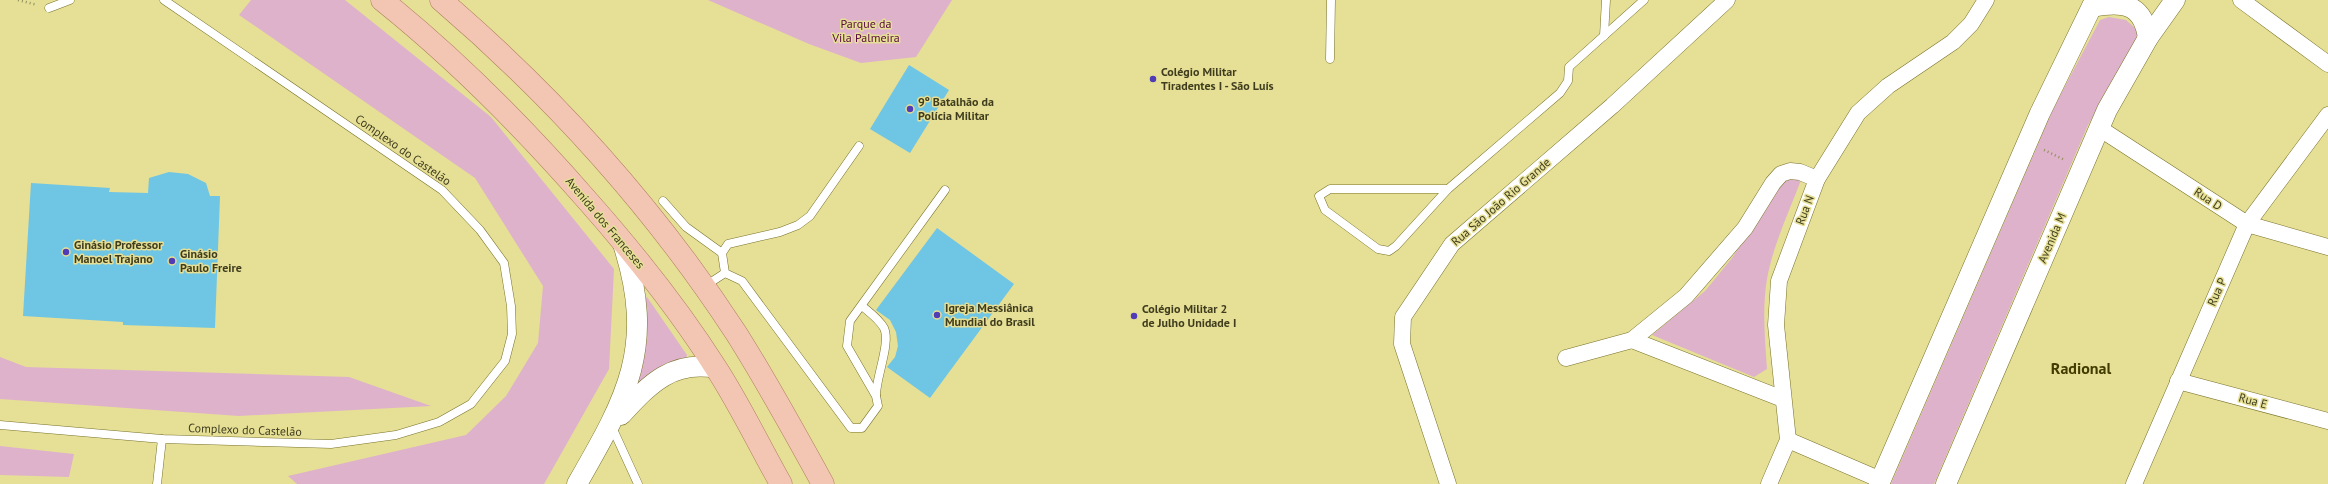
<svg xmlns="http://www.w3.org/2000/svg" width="2328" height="484" font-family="'PT Sans',sans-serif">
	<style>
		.green { fill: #dfb2cb }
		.building { fill: #6fc5e4 }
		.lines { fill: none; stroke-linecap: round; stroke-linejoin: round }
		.service-casing { stroke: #797229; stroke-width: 9 }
		.minor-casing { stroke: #797229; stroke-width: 17 }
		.tertiary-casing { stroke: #797229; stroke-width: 21 }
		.primary-casing { stroke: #af7d5e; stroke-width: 23 }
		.path { stroke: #928e5a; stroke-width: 2.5; stroke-dasharray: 1 3; stroke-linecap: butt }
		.service { stroke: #fff; stroke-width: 8 }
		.minor { stroke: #fff; stroke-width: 16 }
		.tertiary { stroke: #fff; stroke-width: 20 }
		.primary { stroke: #f3c6b3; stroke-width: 22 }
		.poi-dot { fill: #503db5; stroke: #e6df96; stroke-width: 1.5 }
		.labels { text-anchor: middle; stroke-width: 3; stroke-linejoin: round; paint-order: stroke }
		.park-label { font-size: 12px; fill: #570840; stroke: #e6df96 }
		.poi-label { font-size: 12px; font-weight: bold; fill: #3f3d1e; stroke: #e6df96; text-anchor: start }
		.street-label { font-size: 12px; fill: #3f3d1e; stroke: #e6df96 }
		.district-label { font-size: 16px; font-weight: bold; fill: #423c00; stroke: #e6df96 }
	</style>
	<rect width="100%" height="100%" fill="#e6df96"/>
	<!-- green -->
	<g class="green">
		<polygon points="251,0 345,0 491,117 614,269 609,369 544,484 297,484 288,476 466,435 506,396 538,343 543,286 475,178 239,15"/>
		<polygon points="708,0 952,0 916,57 861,63 809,44"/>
		<polygon points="2109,17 2126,20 2141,33 2088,125 1934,484 1891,484 2054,107 2100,20"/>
		<path d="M1789,179L1801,180C1789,212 1773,245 1767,279C1762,309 1765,339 1767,369L1754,377L1652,335L1705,291L1732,258L1783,180Z"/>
		<polygon points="647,297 687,355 686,358 635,385 645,298"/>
		<polygon points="0,357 26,367 349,377 431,406 239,416 0,399"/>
		<polygon points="0,446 74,454 69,477 0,475"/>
	</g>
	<!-- building -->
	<g class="building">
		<polygon points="909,65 949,90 910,153 870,129"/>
		<polygon points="169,172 188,174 206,183 210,196 220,196 215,328 123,325 123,322 23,316 31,183 110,188 109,192 148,193 149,178"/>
		<polygon points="937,228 1014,284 930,398 887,367 895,357 898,346 896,332 890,320 876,310"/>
	</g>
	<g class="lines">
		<!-- service casing -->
		<g class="service-casing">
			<g id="service">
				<polyline points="49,8 70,0"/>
				<polyline points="1604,36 1606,0"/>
				<polyline points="1330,59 1331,0"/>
				<polyline points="859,146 810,216 798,225 780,232 728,244 722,253 725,273 742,281 851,428 862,428 878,406 876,396 847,346 850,321 945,190"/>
				<polyline points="1448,189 1330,189 1319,196 1325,210 1378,249 1389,251 1396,246 1448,189 1560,93 1568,81 1569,67 1644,0"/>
				<polyline points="663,201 686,227 722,253"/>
				<polyline points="705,286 725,273"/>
				<path d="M862,306C869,312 879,319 884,328C891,343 876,377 876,395"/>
				<polyline points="0,425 162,439 331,444 396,435 439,422 471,404 505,361 512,334 511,306 504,263 480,230 442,190 164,0"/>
				<polyline points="611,425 638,484"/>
				<polyline points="157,484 162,439"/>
			</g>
		</g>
		<!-- minor casing -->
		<g class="minor-casing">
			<g id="minor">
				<polyline points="2241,0 2328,64"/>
				<polyline points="2099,128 2247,224 2328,247"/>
				<polyline points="1632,340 1783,399"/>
				<polyline points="1566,358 1632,340 1686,296 1745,228 1773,183 1781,174 1790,171 1800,172 1817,179"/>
				<polyline points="2178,381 2328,421"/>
				<polyline points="1788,440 1881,480"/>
				<polyline points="1448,484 1402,344 1403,317 1452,244 1612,106 1727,0"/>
				<polyline points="1769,484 1788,440 1776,325 1779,281 1817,179 1858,113 1888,86 1953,42 1971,24 1986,0"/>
				<polyline points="2134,484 2247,224 2328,115"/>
			</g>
		</g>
		<!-- tertiary casing -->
		<g class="tertiary-casing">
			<g id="tertiary">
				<path d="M2092,7C2122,1 2143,3 2148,38"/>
				<path d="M621,415C649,385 671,360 716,368"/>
				<path d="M577,484C627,397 656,347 623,244"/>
				<polyline points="1879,484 2040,113 2095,0"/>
				<polyline points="1946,484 2107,110 2148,38 2175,0"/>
			</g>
		</g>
		<!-- primary casing -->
		<g class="primary-casing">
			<g id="primary">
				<path d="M382,0C457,60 523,127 586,199C633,252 678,308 716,368C740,405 759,445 781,484"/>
				<path d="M441,0C553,96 655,209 736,333C767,382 795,433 823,484"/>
			</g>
		</g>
		<!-- path -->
		<g class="path">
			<polyline points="18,0 37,5"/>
			<polyline points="2044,150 2065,160"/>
		</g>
		<!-- service -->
		<use href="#service" class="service"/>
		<!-- minor -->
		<use href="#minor" class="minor"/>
		<!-- tertiary -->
		<use href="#tertiary" class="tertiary"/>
		<!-- primary -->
		<use href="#primary" class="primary"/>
	</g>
	<!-- markers -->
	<g class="poi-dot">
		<circle cx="1153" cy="79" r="4"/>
		<circle cx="910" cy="109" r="4"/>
		<circle cx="66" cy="252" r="4"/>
		<circle cx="172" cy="261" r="4"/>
		<circle cx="937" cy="315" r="4"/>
		<circle cx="1134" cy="316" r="4"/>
	</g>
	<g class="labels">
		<!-- park labels -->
		<g class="park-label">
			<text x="866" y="28">Parque da<tspan x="866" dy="14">Vila Palmeira</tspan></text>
		</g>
		<!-- poi labels -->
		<g class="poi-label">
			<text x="1161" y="76">Colégio Militar<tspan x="1161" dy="14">Tiradentes I - São Luís</tspan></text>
			<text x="918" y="106">9º Batalhão da<tspan x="918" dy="14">Polícia Militar</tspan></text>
			<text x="74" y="249">Ginásio Professor<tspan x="74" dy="14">Manoel Trajano</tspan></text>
			<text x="180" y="258">Ginásio<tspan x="180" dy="14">Paulo Freire</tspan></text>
			<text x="945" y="312">Igreja Messiânica<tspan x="945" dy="14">Mundial do Brasil</tspan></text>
			<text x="1142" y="313">Colégio Militar 2<tspan x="1142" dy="14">de Julho Unidade I</tspan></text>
		</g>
		<!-- street labels -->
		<g class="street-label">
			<text transform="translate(403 150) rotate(35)" y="4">Complexo do Castelão</text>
			<text transform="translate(2208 199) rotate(33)" y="4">Rua D</text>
			<text transform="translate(1501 202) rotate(-41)" y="4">Rua São João Rio Grande</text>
			<text transform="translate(1805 210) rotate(-69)" y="4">Rua N</text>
			<text transform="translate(605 223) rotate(50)" y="4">Avenida dos Franceses</text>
			<text transform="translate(2052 238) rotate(-67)" y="4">Avenida M</text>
			<text transform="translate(2217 292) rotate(-66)" y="4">Rua P</text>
			<text transform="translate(2253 401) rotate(15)" y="4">Rua E</text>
			<text transform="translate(245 430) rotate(2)" y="4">Complexo do Castelão</text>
		</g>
		<!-- district labels -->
		<g class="district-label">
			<text x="2081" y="374">Radional</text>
		</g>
	</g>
</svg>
